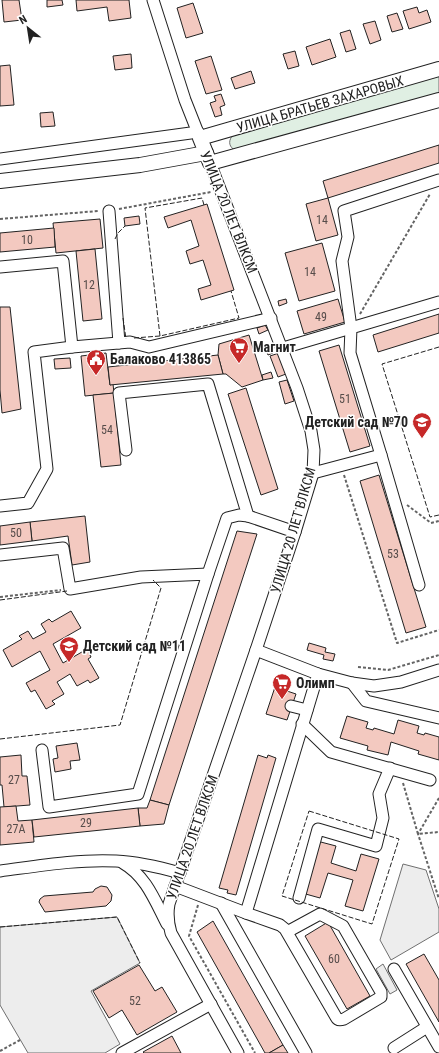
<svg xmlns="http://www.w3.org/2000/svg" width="439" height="1053" font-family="'Roboto Condensed',sans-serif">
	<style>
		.green { fill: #e0efe3; stroke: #6f6f6f }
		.parking { fill: #ededed; stroke: #6f6f6f }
		.building { fill: #f3c9c0; stroke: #222 }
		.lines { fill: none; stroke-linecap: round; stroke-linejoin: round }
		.minor-casing { stroke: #222; stroke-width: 13 }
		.major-casing { stroke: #222; stroke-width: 16 }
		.path { stroke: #646464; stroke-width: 2; stroke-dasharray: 3 2; stroke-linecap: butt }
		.minor { stroke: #fff; stroke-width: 11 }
		.major { stroke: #fff; stroke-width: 14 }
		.fence { stroke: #222; stroke-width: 1; stroke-dasharray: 5 2; stroke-linecap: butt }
		.labels { text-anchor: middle; stroke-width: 3; stroke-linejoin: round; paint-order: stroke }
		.number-label { font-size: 12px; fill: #564c4a }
		.street-label { font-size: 14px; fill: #222; stroke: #fff }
		.poi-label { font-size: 14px; font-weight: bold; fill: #222; stroke: #fff; text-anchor: start }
	</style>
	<rect width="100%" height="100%" fill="#fff"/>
	<!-- green -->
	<path class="green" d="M439,75V95L236,151C229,147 228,142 232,136Z"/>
	<!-- parking -->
	<g class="parking">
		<polygon points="403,864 426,870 439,909 439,932 391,960 380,940"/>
		<polygon points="117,917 140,963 91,991 120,1044 105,1053 28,1053 0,1005 0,927"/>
		<polygon points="383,964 397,990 390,994 376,969"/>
	</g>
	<!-- building -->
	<g class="building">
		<polygon points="2,0 19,0 22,20 4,22"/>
		<polygon points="47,0 62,0 63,5 47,7"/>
		<polygon points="76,0 129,0 131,18 109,21 107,7 77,11"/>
		<polygon points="193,3 203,33 186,38 177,8"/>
		<polygon points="417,7 419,13 427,10 431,22 409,29 403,11"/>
		<polygon points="397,13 403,29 392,32 387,16"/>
		<polygon points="375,21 381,40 370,44 363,24"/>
		<polygon points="350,30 356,49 346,52 340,33"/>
		<polygon points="330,39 336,57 312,65 306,47"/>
		<polygon points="295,51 299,66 288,69 283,54"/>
		<polygon points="131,54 132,68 115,70 113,56"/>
		<polygon points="211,56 222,90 206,94 195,61"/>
		<polygon points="10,65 14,105 0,106 0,66"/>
		<polygon points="251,71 255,83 235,89 231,78"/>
		<polygon points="221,94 225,105 220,107 222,115 215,117 210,103 216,101 214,96"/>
		<polygon points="53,112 55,126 41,127 40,113"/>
		<polygon points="439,145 439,163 328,198 323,181"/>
		<polygon points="328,198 338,235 316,241 306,204"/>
		<polygon points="207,204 234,290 201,300 198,289 211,285 203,260 190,264 186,251 199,246 191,220 168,228 164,217"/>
		<polygon points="139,216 140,224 125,226 124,218"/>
		<polygon points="100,219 103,248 56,253 53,223"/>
		<polygon points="54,228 55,247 0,252 0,233"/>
		<polygon points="322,243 335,291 299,301 285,253"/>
		<polygon points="95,249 102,319 83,321 76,251"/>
		<polygon points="286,299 287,303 279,306 278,301"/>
		<polygon points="338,299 345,322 304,334 297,311"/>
		<polygon points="0,307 10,307 21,409 2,413 0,390"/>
		<polygon points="439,314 439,333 378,352 373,335"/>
		<polygon points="265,325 268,330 259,334 257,328"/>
		<polygon points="249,335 263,380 242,387 226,374 223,374 218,355 219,344"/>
		<polygon points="339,345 370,446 350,452 319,351"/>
		<polygon points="271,347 273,353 268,355 266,350"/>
		<polygon points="106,353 110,385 113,384 114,393 85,396 81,356"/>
		<polygon points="279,353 286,374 278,377 270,356"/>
		<polygon points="218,355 223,374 110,385 108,367"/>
		<polygon points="70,358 71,368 55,369 54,359"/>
		<polygon points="271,372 273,378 263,380 262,375"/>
		<polygon points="287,380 294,401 285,404 279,382"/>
		<polygon points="246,388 278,489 261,495 228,394"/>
		<polygon points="114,393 121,465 101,467 93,395"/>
		<polygon points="379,475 426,627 406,633 360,481"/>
		<polygon points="85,516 90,562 72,565 68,536 32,541 30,522"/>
		<polygon points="30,522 32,541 0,545 0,526"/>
		<polygon points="237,531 257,534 169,805 150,800"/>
		<polygon points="71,611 81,628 53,644 63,663 87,649 91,657 88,659 99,678 90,683 88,680 77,686 70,674 57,682 64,694 52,701 55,704 46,709 35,690 31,692 26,683 50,670 40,651 12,667 3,650 22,639 19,636 28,631 33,639 46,632 41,624 49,619 52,622"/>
		<polygon points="309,643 326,648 325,652 335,654 333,661 323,659 324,655 307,650"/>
		<polygon points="275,687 296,694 287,720 266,714"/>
		<polygon points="347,716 368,722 366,728 373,730 374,728 394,734 398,720 419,726 417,733 424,735 425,733 439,737 439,760 418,754 419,751 391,742 388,755 367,750 368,746 340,738"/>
		<polygon points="77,743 80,760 70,761 71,769 55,772 53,759 58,758 56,746"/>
		<polygon points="21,755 22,776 27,776 30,805 4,807 2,785 0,785 0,757"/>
		<polygon points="258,755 267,758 268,755 276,758 236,895 227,893 228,890 219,888"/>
		<polygon points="150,800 169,805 164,824 140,826 138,808 147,808"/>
		<polygon points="16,806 18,821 32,820 34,842 0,845 0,807"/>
		<polygon points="138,808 140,826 34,837 32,820"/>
		<polygon points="317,841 336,846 331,863 356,871 361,854 379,859 363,911 345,906 353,880 328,873 320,898 302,893"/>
		<polygon points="101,886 107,887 112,895 111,901 106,906 45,912 39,902 40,899 44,896 93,892 95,889"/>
		<polygon points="213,921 283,1045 269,1053 265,1053 197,932"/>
		<polygon points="328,922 370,996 347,1009 305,936"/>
		<polygon points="424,954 439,980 439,1022 406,964"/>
		<polygon points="139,965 155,991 162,987 177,1012 137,1035 122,1010 109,1018 93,991"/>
		<polygon points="172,1036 181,1053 144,1053 143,1052"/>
		<polygon points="283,1045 288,1053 269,1053"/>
	</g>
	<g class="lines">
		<!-- minor casing -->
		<g class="minor-casing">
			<g id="minor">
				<polyline points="153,0 185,100 200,138"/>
				<polyline points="0,159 198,132"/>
				<path d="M210,163L297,388L311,431L314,450L313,473L295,532L256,650L169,904C167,915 168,923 171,933L238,1053"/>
				<polyline points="109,211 119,343"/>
				<polyline points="0,267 63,261 72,347"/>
				<polyline points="283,348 351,328 342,261 348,237 344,211 439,180"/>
				<polyline points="126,450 119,393 208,384 248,516 295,532"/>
				<polyline points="313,473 381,455"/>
				<polyline points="0,506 28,503 47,469 34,352 72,347 130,342 149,347 271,318"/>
				<polyline points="0,555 63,548 70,589 141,577 208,574 138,794 49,807 42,750"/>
				<polyline points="208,574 227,518 239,515 248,516"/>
				<polyline points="419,585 381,455 350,353 351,328 439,302"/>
				<polyline points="256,650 318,674 352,683 374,686 401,682 439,670"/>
				<polyline points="352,683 366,701 439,718"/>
				<polyline points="291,706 307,710"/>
				<polyline points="302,724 331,752 430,780"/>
				<path d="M123,863C146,876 155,901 167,924"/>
				<path d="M0,871C38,866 78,859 116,861C138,862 159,867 180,873"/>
				<polyline points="175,886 246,913 318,674"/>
				<polyline points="299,898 318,829 376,846 383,818 379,794 390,768"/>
				<polyline points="221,903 306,1053"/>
				<path d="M246,913L280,925L285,929L336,1017C338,1021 341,1020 344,1019L381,997V992L343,926L320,914L287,932"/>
				<polyline points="394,969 439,1047"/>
				<polyline points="394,1048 427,1027"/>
				<polyline points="122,1053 211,1004"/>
			</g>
		</g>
		<!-- major casing -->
		<g class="major-casing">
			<g id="major">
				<polyline points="439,69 200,138 210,163 439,100"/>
				<polyline points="0,181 140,165 206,153"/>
			</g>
		</g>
		<!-- path -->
		<g class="path">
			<polyline points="119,209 211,192"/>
			<polyline points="0,219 98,211"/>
			<polyline points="360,314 430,194"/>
			<polyline points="344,475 397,643 439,630"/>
			<polyline points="407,505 431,523 439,521"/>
			<polyline points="0,597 61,590"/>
			<polyline points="358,667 388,670 439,655"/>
			<polyline points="403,783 418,834 439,832"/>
			<polyline points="439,798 418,834 439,899"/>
			<polyline points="198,905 189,936 255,1053"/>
			<polyline points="0,1051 20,1040"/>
		</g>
		<!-- minor -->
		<use href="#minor" class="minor"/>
		<!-- major -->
		<use href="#major" class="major"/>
		<!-- fence -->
		<g class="fence">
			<polyline points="204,205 202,198 145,208 160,336 239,318 231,291"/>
			<polyline points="115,239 118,233 125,226"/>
			<polyline points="123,318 126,339"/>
			<polyline points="134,338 160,336"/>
			<polyline points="439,347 382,364 430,517 439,515"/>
			<polyline points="0,600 67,591"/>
			<polyline points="0,739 120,725 161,588 153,580"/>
			<polygon points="309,811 399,839 372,924 282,896"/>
			<polyline points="0,927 117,917 140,963"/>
		</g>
	</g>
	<!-- icons -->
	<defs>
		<g id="supermarket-pin" transform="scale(1)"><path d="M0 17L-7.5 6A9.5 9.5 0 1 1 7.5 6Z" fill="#c62828" stroke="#fff"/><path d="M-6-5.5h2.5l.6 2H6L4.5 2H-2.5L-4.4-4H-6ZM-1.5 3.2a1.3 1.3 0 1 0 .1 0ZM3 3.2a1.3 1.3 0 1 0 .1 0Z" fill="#fff"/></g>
		<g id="civic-pin" transform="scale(1)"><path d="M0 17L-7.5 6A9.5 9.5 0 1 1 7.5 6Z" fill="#c62828" stroke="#fff"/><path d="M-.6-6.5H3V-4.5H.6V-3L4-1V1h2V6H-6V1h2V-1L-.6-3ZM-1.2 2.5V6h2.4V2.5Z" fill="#fff"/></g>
		<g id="school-pin" transform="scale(1)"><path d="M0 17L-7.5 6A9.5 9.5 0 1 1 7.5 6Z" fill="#c62828" stroke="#fff"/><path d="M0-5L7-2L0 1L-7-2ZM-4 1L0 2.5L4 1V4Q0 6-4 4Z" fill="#fff"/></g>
	</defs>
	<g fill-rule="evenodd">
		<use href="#supermarket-pin" x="239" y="347"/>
		<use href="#civic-pin" x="96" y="359"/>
		<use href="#school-pin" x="422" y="422"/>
		<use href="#school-pin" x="69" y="646"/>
		<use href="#supermarket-pin" x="282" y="683"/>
	</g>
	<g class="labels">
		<!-- number labels -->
		<g class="number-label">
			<text x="322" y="224">14</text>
			<text x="27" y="244">10</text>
			<text x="310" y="276">14</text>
			<text x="89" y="289">12</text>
			<text x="321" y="321">49</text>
			<text x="345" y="403">51</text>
			<text x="107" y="434">54</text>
			<text x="16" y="537">50</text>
			<text x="393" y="558">53</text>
			<text x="14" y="784">27</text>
			<text x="86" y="827">29</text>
			<text x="16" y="833">27А</text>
			<text x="334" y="963">60</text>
			<text x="135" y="1005">52</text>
		</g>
		<!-- street labels -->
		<g class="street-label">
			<text transform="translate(320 104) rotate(-16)" y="5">УЛИЦА БРАТЬЕВ ЗАХАРОВЫХ</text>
			<text transform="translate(229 212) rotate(68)" y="5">УЛИЦА 20 ЛЕТ ВЛКСМ</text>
			<text transform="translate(293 530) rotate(-74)" y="5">УЛИЦА 20 ЛЕТ ВЛКСМ</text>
			<text transform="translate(192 837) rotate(-71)" y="5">УЛИЦА 20 ЛЕТ ВЛКСМ</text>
		</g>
		<!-- poi labels -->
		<g class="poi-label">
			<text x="253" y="352">Магнит</text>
			<text x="110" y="364">Балаково 413865</text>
			<text x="408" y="427" text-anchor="end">Детский сад №70</text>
			<text x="83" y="651">Детский сад №11</text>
			<text x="296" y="688">Олимп</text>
		</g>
	</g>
	<!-- north arrow -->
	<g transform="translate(28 28) rotate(330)" stroke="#ffffff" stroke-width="3" paint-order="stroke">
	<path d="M0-3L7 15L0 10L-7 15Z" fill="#222222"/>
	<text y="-6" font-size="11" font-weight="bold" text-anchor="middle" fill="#222222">N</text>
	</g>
</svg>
